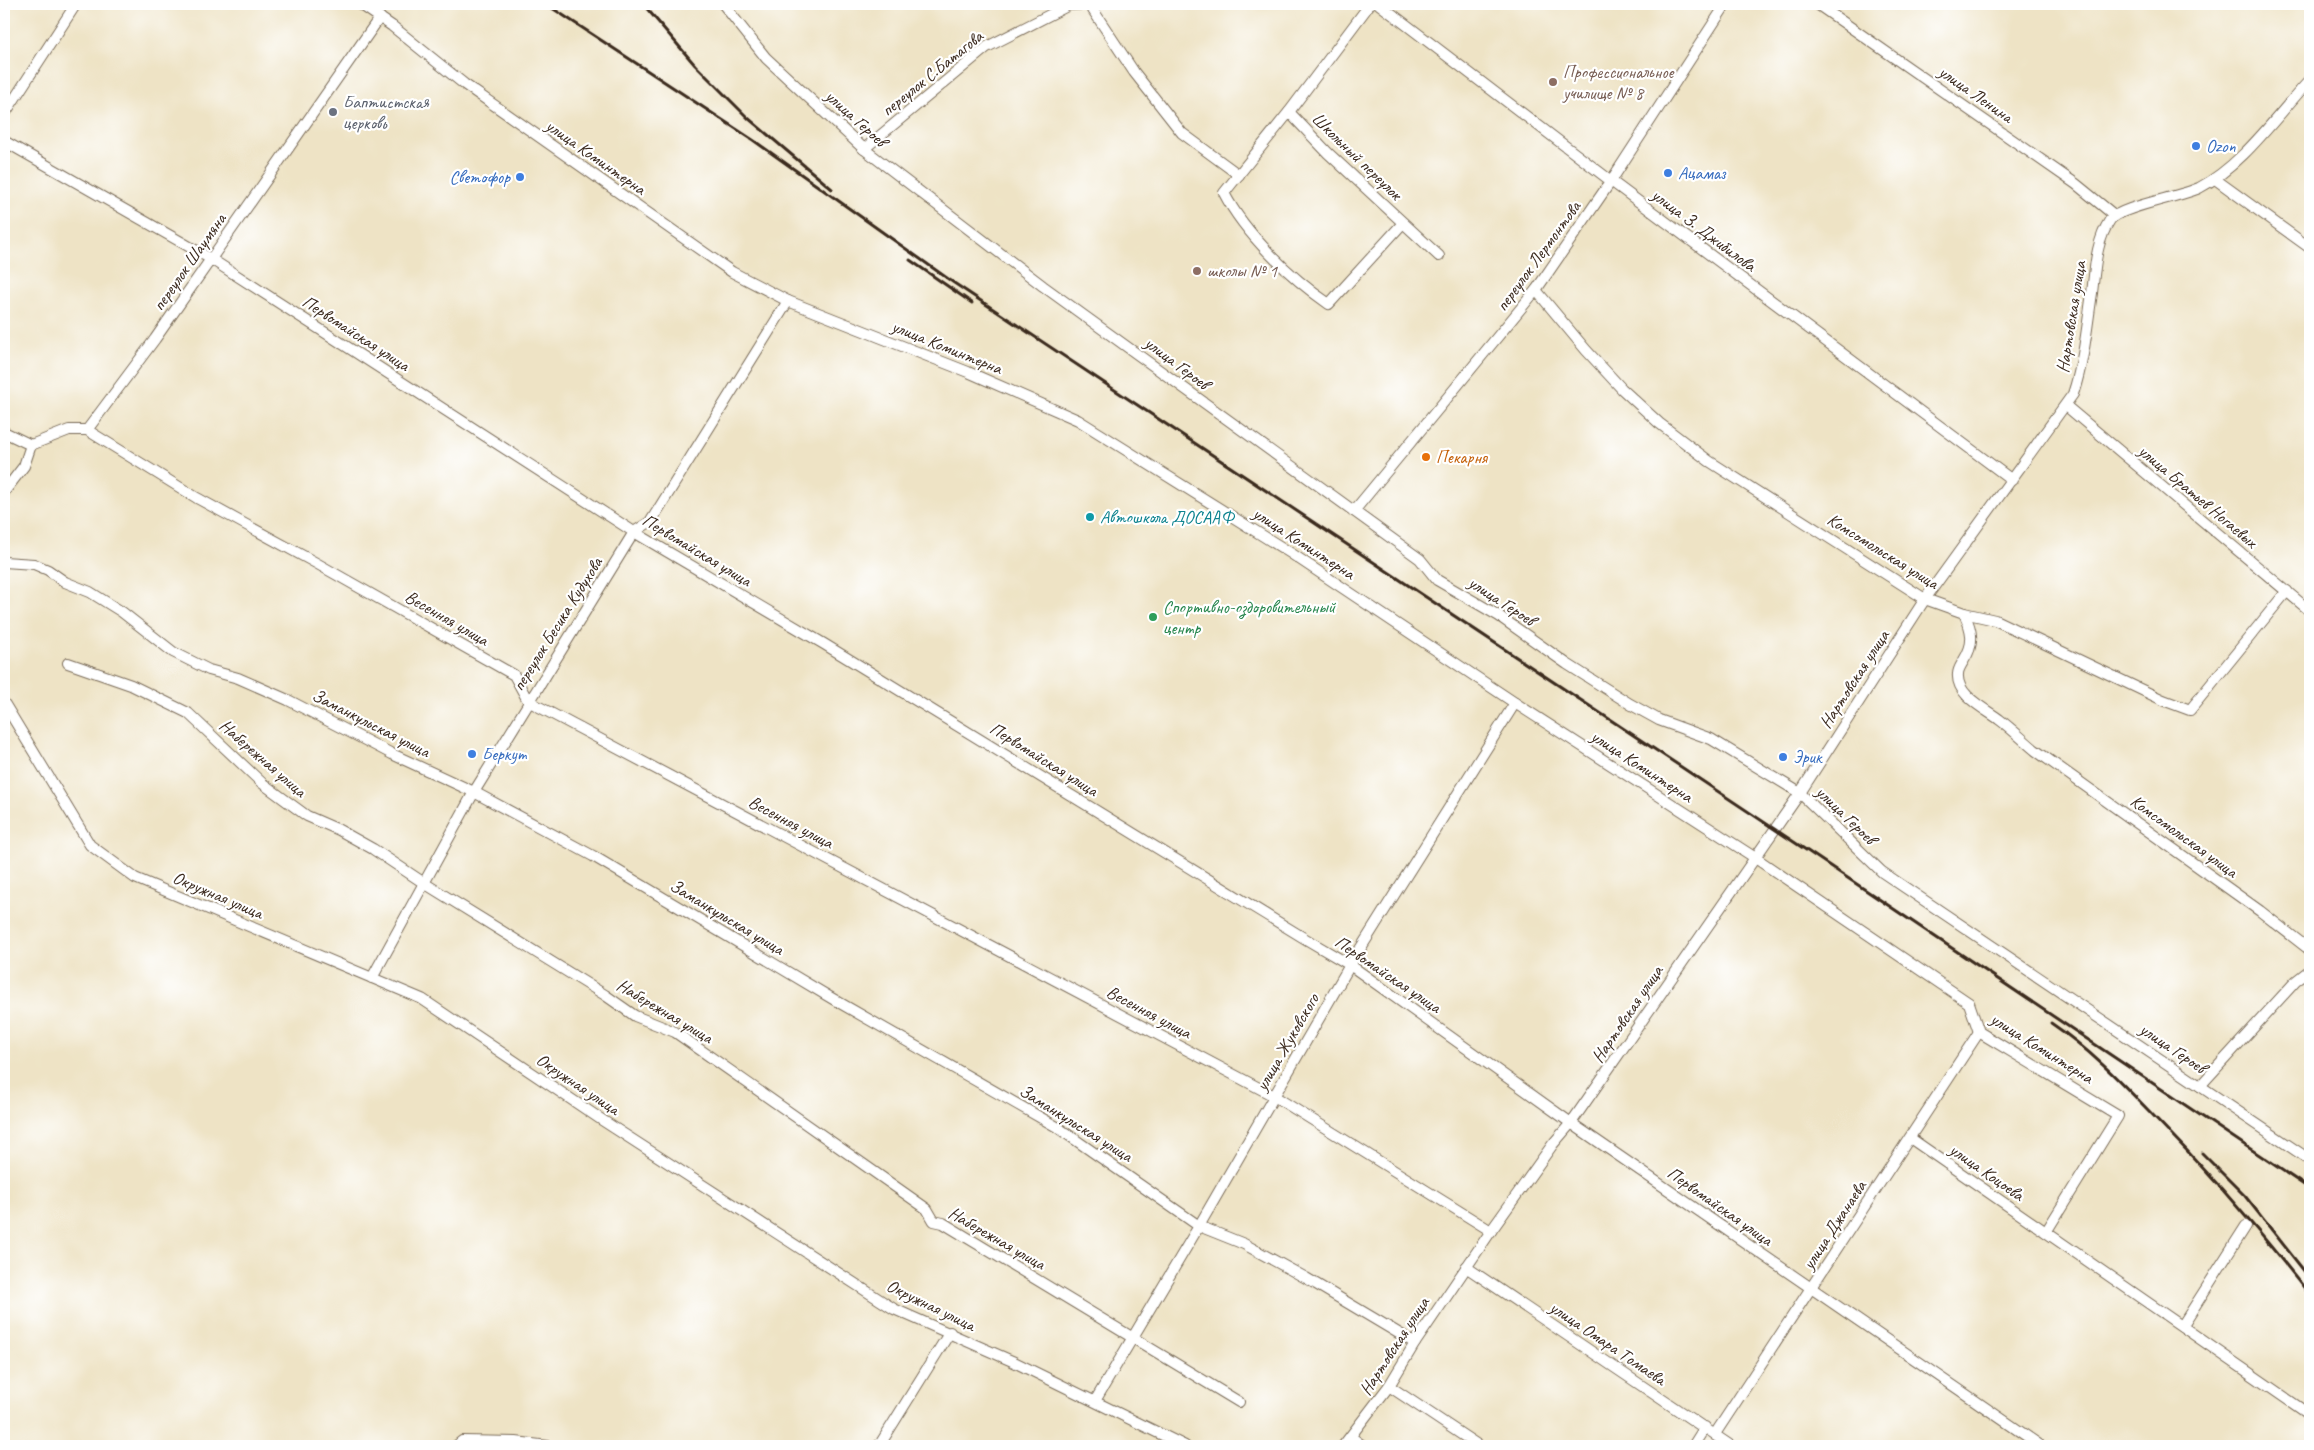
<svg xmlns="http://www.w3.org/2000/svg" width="2314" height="1450" font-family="Caveat,sans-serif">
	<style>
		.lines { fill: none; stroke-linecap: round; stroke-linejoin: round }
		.minor-casing { stroke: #7a6b58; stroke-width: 12 }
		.minor { stroke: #fff; stroke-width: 10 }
		.rail { stroke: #3b2a1e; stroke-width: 3 }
		.education-dot { fill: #8d6e63; stroke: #fff; stroke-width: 2 }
		.worship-dot { fill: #6b7280; stroke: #fff; stroke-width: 2 }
		.shop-dot { fill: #3f7fe0; stroke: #fff; stroke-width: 2 }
		.food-dot { fill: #e8710a; stroke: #fff; stroke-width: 2 }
		.culture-dot { fill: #0f9aa8; stroke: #fff; stroke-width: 2 }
		.leisure-dot { fill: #2e9e5b; stroke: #fff; stroke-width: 2 }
		.labels { text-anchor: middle; stroke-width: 4.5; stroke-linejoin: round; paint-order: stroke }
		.education-label { font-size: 18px; fill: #785e54; stroke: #fff; text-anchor: start }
		.street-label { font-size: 18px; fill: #3b2a1e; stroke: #fff }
		.worship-label { font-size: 18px; fill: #5b616d; stroke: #fff; text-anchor: start }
		.shop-label { font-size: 18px; fill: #366cbe; stroke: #fff; text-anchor: start }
		.food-label { font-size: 18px; fill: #c56008; stroke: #fff; text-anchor: start }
		.culture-label { font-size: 18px; fill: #0d838f; stroke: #fff; text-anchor: start }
		.leisure-label { font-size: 18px; fill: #27864d; stroke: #fff; text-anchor: start }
	</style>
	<rect width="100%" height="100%" fill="#fff"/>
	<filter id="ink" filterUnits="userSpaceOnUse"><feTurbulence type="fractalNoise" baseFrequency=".02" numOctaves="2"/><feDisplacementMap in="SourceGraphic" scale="10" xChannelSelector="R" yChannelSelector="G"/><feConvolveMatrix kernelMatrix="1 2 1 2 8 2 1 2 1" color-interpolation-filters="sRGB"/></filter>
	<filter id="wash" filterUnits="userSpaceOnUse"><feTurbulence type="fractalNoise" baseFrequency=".0096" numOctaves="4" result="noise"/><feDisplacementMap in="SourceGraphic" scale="20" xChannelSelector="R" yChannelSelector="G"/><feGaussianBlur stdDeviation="1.12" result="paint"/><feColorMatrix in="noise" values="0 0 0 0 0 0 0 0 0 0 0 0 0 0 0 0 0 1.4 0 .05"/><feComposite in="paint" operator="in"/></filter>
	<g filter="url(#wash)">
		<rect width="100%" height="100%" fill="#eee3c5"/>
	</g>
	<g filter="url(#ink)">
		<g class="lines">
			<!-- minor casing -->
			<g class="minor-casing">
				<g id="minor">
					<polyline points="360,4 392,26 464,84 732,272 788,301 968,372 1078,420 1292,554 1515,703 1754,857 1969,1003 1979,1032 2118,1116 2046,1232"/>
					<polyline points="723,4 766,58 864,149 1043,286 1420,559 1437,580 1499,616 1567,664 1630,704 1659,720 1711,739 1800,793 1882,872 2310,1160"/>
					<path d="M1370,4L1289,112L1224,193C1245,234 1291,278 1329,304L1403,223"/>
					<polyline points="1379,4 1611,181 2012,480"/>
					<polyline points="1817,4 2076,184 2114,215"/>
					<polyline points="1289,112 1328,153 1439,256"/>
					<polyline points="4,115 76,4"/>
					<polyline points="4,141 211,259 634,532 824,644 1304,938 1350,965 1571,1123 2041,1446"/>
					<polyline points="864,149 987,47 1069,5 1089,4 1134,72 1182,133 1239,175"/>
					<polyline points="2215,179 2310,248"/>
					<path d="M1536,290L1586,350L1622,389L1659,423L1709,461L1925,599L1964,613C1972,630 1975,643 1964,660C1962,664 1958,669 1958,674C1956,696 1986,709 2000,720C2012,729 2023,740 2035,750L2260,911L2310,950"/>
					<polyline points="2066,406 2310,611"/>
					<polyline points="87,430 197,498 316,563 514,675 528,701 1274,1096 1491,1231"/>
					<polyline points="4,432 31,445"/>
					<polyline points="4,492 24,466 31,445 69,430 87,430 155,339 380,17"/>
					<polyline points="1354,511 1536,290 1611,181 1726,4"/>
					<polyline points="4,562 34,564 48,570 65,582 90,592 122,612 173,652 209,670 238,678 288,700 392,754 474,792 593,856 833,999 1057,1127 1199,1226 1244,1244 1306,1278 1415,1343"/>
					<polyline points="1964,613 1995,620 2163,700 2190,710 2287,591"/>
					<polyline points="68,663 131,685 188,713 262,783 307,816 339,830 373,849 424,883 605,995 635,1016 675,1032 927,1209 934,1221 943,1223 1239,1402"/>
					<polyline points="4,703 90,845 135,878 422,999 602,1120 894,1309 1012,1361 1185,1446"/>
					<polyline points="372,978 474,792 634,532 651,521 788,301"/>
					<polyline points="2200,1086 2296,981 2310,970"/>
					<polyline points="1910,1138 2310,1415"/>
					<polyline points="1466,1267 1731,1446"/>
					<polyline points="2182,1326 2246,1226"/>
					<polyline points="1389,1386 1479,1446"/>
					<polyline points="1095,1401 1199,1226 1350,965 1515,703"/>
					<polyline points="1715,1434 1979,1032"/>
					<polyline points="1351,1437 1363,1446"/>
					<polyline points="456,1446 462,1441 516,1442 548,1446"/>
					<polyline points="879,1446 950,1332"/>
					<path d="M1343,1446L1389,1386L1415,1343L1491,1231L1553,1144L1571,1123L1800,793L1925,599L2073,394C2084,361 2087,327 2092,293C2095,268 2096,241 2110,220C2119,207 2180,197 2199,188C2243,165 2276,116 2310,80"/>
					<polyline points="1693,1446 1705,1427"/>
				</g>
			</g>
			<!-- minor -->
			<use href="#minor" class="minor"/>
			<!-- rail -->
			<g class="rail">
				<polyline points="546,4 753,140 954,283 1809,852 2310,1189"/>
				<polyline points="643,4 695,65 748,118 832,189"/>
				<polyline points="910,260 972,303"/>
				<path d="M2051,1023C2088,1048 2119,1080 2150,1112C2207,1170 2260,1231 2310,1295"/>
				<polyline points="2202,1153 2245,1196 2305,1272"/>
			</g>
		</g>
	</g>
	<!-- markers -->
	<g class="education-dot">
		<circle cx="1553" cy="82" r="5"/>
		<circle cx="1197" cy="271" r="5"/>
	</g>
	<circle class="worship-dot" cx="333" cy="112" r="5"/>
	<g class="shop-dot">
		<circle cx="2196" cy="146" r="5"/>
		<circle cx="1668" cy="173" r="5"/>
		<circle cx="520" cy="177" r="5"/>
		<circle cx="472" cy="754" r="5"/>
		<circle cx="1783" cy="757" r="5"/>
	</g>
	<circle class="food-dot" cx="1426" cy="457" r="5"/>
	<circle class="culture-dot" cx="1090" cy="517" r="5"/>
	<circle class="leisure-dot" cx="1153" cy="617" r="5"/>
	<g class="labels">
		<!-- education labels -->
		<g class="education-label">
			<text x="1563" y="78">Профессиональное<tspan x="1563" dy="21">училище № 8</tspan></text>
			<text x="1207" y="277">школы № 1</text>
		</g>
		<!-- street labels -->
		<g class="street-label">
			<text transform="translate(932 73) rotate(-39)" y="6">переулок С.Батагова</text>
			<text transform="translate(1976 94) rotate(35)" y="6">улица Ленина</text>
			<text transform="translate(856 118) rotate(42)" y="6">улица Героев</text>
			<text transform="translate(1357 156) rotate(44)" y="6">Школьный переулок</text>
			<text transform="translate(596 157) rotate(35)" y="6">улица Коминтерна</text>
			<text transform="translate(1704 230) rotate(37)" y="6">улица З. Джибилова</text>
			<text transform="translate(1538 256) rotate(-54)" y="6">переулок Лермонтова</text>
			<text transform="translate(189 262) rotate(-55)" y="6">переулок Шаумяна</text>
			<text transform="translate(2071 317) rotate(-81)" y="6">Нартовская улица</text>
			<text transform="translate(356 333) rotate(33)" y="6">Первомайская улица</text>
			<text transform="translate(947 347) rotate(22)" y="6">улица Коминтерна</text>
			<text transform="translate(1177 363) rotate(37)" y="6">улица Героев</text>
			<text transform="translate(2198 496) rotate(40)" y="6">улица Братьев Ногаевых</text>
			<text transform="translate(1304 543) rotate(33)" y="6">улица Коминтерна</text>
			<text transform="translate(697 550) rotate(31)" y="6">Первомайская улица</text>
			<text transform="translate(1883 551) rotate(32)" y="6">Комсомольская улица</text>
			<text transform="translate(1502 601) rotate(33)" y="6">улица Героев</text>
			<text transform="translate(447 618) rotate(30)" y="6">Весенняя улица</text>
			<text transform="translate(557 624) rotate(-58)" y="6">переулок Бесика Кудухова</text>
			<text transform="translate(1854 679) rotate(-57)" y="6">Нартовская улица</text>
			<text transform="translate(371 723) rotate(27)" y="6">Заманкульская улица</text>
			<text transform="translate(263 758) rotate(41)" y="6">Набережная улица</text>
			<text transform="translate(1044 759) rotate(32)" y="6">Первомайская улица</text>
			<text transform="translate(1642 766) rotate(33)" y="6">улица Коминтерна</text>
			<text transform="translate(1846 815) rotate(44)" y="6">улица Героев</text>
			<text transform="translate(791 822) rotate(28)" y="6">Весенняя улица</text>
			<text transform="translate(2184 836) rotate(36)" y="6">Комсомольская улица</text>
			<text transform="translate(218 895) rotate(23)" y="6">Окружная улица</text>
			<text transform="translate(727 917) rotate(31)" y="6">Заманкульская улица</text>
			<text transform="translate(1388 974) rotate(34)" y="6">Первомайская улица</text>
			<text transform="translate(665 1011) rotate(31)" y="6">Набережная улица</text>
			<text transform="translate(1149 1012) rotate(28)" y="6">Весенняя улица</text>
			<text transform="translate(1627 1014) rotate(-56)" y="6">Нартовская улица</text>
			<text transform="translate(1287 1042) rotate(-60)" y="6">улица Жуковского</text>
			<text transform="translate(2042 1048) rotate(32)" y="6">улица Коминтерна</text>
			<text transform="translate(2173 1048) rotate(34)" y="6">улица Героев</text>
			<text transform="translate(578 1084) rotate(34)" y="6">Окружная улица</text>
			<text transform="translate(1076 1123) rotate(32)" y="6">Заманкульская улица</text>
			<text transform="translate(1987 1172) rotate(35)" y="6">улица Коцоева</text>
			<text transform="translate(1720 1206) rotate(35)" y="6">Первомайская улица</text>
			<text transform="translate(1834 1225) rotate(-57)" y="6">улица Джанаева</text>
			<text transform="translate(997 1238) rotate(30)" y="6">Набережная улица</text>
			<text transform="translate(931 1305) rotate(26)" y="6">Окружная улица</text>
			<text transform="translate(1608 1343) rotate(34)" y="6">улица Омара Томаева</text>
			<text transform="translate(1394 1346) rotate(-57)" y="6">Нартовская улица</text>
		</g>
		<!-- worship labels -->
		<g class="worship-label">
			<text x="343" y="108">Баптистская<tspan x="343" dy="21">церковь</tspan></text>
		</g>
		<!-- shop labels -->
		<g class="shop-label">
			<text x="2206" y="152">Ozon</text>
			<text x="1678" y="179">Ацамаз</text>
			<text x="510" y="183" text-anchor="end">Светофор</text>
			<text x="482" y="760">Беркут</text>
			<text x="1793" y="763">Эрик</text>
		</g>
		<!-- food labels -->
		<g class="food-label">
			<text x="1436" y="463">Пекарня</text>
		</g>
		<!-- culture labels -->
		<g class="culture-label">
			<text x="1100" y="523">Автошкола ДОСААФ</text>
		</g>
		<!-- leisure labels -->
		<g class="leisure-label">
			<text x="1163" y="613">Спортивно-оздоровительный<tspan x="1163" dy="21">центр</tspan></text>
		</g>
	</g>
	<!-- margin -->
	<rect width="2314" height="1450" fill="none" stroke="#fff" stroke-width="20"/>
</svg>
